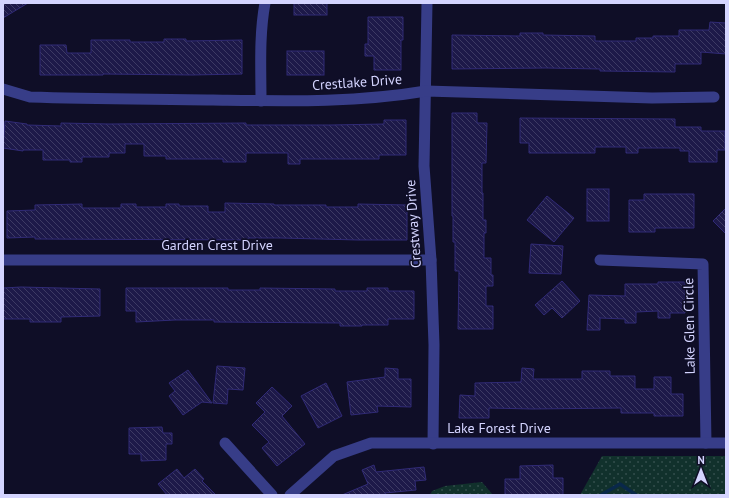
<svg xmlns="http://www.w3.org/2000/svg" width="729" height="498" font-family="'PT Sans',sans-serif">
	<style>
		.park { fill: url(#park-dots) }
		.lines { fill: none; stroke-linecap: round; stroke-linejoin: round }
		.stream { stroke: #09284a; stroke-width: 3.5 }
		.building { fill: url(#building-back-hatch); stroke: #302a76 }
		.minor { stroke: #373d88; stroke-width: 11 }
		.labels { text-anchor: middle; stroke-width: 3.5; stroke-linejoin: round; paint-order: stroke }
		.street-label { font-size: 14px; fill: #d4d4ff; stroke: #0f0e27 }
	</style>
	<defs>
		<pattern id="park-dots" width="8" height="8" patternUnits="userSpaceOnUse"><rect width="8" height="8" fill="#11312c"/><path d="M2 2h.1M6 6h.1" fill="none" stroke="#334e4c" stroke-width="1.8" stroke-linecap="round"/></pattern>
		<pattern id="building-back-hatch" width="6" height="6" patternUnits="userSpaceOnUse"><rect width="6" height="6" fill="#1d1949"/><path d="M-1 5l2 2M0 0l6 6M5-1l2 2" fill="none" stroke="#3d3a64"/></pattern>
	</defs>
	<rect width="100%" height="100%" fill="#0f0e27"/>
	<!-- park -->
	<g class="park">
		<polygon points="602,456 726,456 726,495 580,495"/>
		<polygon points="482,482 493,495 430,495 432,491 445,486"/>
	</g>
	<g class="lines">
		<!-- stream -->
		<polyline class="stream" points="601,495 620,484 636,495"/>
	</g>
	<!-- building -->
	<g class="building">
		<polygon points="3,3 28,3 3,18"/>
		<rect x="294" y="3" width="33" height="12"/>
		<polygon points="368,17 403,17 403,40 401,40 401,70 374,70 374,56 365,56 365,44 368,44"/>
		<polygon points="710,22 726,23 726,54 701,52 701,64 675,64 675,72 600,71 600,69 546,68 452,69 452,35 520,36 520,33 543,33 543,35 595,36 595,41 636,41 636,38 653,38 653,36 679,36 679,30 709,30"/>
		<polygon points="164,39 186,39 186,41 242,40 242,74 192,75 103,74 103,75 40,75 40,45 66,45 67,53 91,53 91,40 130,40 130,42 164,42"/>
		<rect x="287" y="51" width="37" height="24"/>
		<polygon points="452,113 477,113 477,123 487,123 486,163 482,163 482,193 483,193 483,220 486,220 486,233 484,233 484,258 491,258 491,275 493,275 493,286 486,286 486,306 493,306 493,329 458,329 459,271 455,271 455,242 453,242 453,216 452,216"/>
		<polygon points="520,118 675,119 675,127 701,127 701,131 725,131 725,150 717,150 717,162 689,162 689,151 680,151 680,148 638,148 638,153 626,153 626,147 595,147 595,153 529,153 529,143 520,143"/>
		<polygon points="384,120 406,120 406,155 379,155 379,159 300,159 300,164 288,164 288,153 246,153 246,162 223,162 223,159 166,159 166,156 144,156 144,144 125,144 125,153 109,153 109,157 82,157 82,162 70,162 70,160 43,160 43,150 23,150 23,151 3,148 5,121 27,124 27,125 61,126 61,123 109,124 246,123 246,125 331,125 384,124"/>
		<rect x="587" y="189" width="22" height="32"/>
		<polygon points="644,194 694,194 694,228 655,228 655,232 629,232 629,200 644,200"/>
		<polygon points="547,196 574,218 554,242 527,220"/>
		<polygon points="225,203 274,204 274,205 326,205 326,207 358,207 358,204 407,205 407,240 358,240 281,238 248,238 248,240 35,239 35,237 7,238 7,211 35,210 35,205 82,204 82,208 121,208 121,204 136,204 136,207 166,207 166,204 179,204 179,206 208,206 208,212 225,212"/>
		<polygon points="726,208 726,234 713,221"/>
		<polygon points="531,244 563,246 561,274 529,273"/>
		<polygon points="562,281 580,301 562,318 552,308 544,315 535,305"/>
		<polygon points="658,282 685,282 685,313 670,313 670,318 658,318 658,311 636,312 636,323 625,323 625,319 600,318 600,330 587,330 589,295 625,296 625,284 658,284"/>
		<polygon points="21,287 100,289 100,316 61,317 61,322 30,322 30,319 3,319 3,288"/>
		<polygon points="126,288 228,288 228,290 260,290 260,288 335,289 335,291 367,291 367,288 388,288 388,291 414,291 414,319 388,319 388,325 362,325 362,326 340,326 340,323 214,322 214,320 175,320 136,322 136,311 126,311"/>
		<polygon points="217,366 245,368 243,390 228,389 227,404 213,403"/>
		<polygon points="385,368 398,369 398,379 411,379 411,407 377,406 378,412 351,415 347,382 385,377"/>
		<polygon points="522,368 534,369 533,379 582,379 582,371 610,371 610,376 635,376 635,389 654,389 654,377 671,377 671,394 683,394 683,416 654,416 654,413 621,413 621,408 532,409 489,408 489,418 459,418 460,395 475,396 475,383 521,382"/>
		<polygon points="188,370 212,403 202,402 183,415 169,396 175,391 169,383"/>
		<polygon points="326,383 342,416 318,428 301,396"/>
		<polygon points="272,387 292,406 282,416 305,444 277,466 262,448 269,442 252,425 265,412 256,403"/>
		<polygon points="162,427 163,433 172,433 172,444 166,444 166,460 141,461 141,454 129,454 129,428"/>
		<polygon points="374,465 376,472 424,467 426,480 415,481 416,490 385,493 386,495 342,495 368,484 362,470"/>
		<polygon points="553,465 553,478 563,478 563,495 505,495 505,479 520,479 520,466"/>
		<polygon points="177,469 184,478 195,469 204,479 202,481 216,495 167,495 158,484"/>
	</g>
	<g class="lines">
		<!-- minor -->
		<g class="minor">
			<polyline points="427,3 424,166 431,260 434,345 433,444"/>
			<path d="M3,89L30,97C91,99 152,99 213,100C284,101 355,103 426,91L652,98L714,97"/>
			<path d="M261,101C261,68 259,36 265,3"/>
			<polyline points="3,260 431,260"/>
			<polyline points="600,260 703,264 706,443"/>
			<polyline points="225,443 272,495"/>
			<polyline points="290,495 334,456 371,443 726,443"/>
		</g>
	</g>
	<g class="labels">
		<!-- street labels -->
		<g class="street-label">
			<text transform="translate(357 82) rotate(-4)" y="5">Crestlake Drive</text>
			<text transform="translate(413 224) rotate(-94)" y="5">Crestway Drive</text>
			<text x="217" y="250">Garden Crest Drive</text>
			<text transform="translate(689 326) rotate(-91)" y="5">Lake Glen Circle</text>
			<text x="499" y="433">Lake Forest Drive</text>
		</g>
	</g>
	<!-- border -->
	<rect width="729" height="498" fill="none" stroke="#d4d4ff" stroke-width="8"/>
	<!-- north arrow -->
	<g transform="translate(701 470)" stroke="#0f0e27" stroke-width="3" paint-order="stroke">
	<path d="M0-3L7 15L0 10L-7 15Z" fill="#d4d4ff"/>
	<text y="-6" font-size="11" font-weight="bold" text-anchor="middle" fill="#d4d4ff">N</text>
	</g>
</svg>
